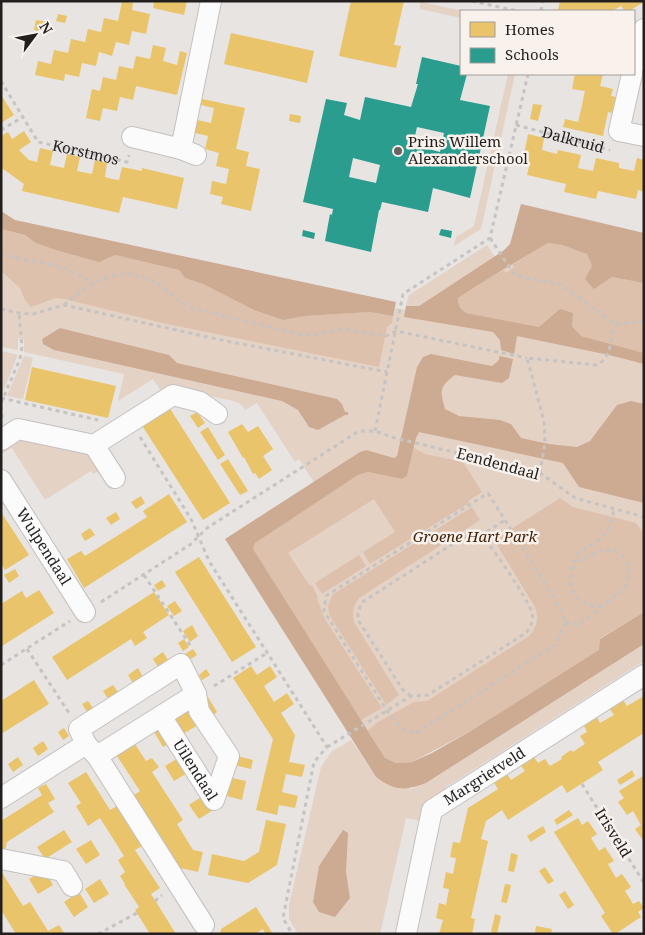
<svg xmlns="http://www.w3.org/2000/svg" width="645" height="935" font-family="'Noto Serif',serif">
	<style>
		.green { fill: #e4d2c5 }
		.forest { fill: #ddc1ad }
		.water { fill: #cdab93 }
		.homes { fill: #e9c46a }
		.schools { fill: #2a9d8f; fill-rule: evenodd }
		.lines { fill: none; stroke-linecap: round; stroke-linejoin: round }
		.minor-casing { stroke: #c4c1c0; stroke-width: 22 }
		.path { stroke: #c6c4c3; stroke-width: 3; stroke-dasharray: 4 4; stroke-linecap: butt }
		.minor { stroke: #fbfbfb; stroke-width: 20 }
		.poi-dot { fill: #676463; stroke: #f8f1ec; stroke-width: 2 }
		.labels { text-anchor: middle; stroke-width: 5; stroke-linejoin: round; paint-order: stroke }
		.street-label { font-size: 15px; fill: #221f1e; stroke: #f8f1ec }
		.poi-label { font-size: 15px; fill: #221f1e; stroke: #f8f1ec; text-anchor: start }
		.park-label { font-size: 15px; font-style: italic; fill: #442308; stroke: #f8f1ec }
	</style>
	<rect width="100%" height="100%" fill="#e7e4e2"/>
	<!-- green -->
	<g class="green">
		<polygon points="420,2 421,2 464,11 461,11 461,18 420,9"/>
		<polygon points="508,74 515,74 481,229 454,246 456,237 474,226"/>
		<polygon points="1,221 192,265 418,313 526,240 644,248 644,630 383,771 236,539 315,484 299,459 295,462 257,403 245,410 241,404 234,401 170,388 161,391 153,379 118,401 124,374 24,352 24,339 18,338 18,350 1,347"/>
		<polygon points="487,245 495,257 419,306 406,306 409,295"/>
		<polygon points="1,351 18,355 2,394 1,394"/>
		<polygon points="24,356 33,358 23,399 7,396"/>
		<polygon points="17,439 90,455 101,475 97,472 93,474 91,471 45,500 12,448 1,454 1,449"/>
		<polygon points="644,644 644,661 446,787 444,795 420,821 406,818 380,934 298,934 289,919 289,905 321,767 331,752 351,740 376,777 411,789 426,783"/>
	</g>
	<!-- forest -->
	<g class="forest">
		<polygon points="1,229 25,235 36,243 115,255 179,270 185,278 203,284 254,310 283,320 305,316 370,312 393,316 392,323 387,327 379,367 167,324 64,299 56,298 31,307 25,300 20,288 1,271"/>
		<path d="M548,243L562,245L587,254L592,266L612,277L644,283V353L581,336L572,326L539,327L466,313C460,309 458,305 458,298L488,278L504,270L506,273L514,267L512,265Z"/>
		<polygon points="414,448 425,454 463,462 482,492 468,501 469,503 370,564 363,552 395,532 374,499 288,553 310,586 312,585 318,597 317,599 325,619 382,708 361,720 252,549 254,543 358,475 368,472 402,479 407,476"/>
		<path d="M560,498L573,507L636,523L642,531L644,530V612L600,638V650L469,732L412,762L396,763L385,758L368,730L378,722L414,702L427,701L529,636C537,627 539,619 535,607L494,540Z"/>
		<path d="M472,507L480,520L359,598C353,606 352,613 354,622L399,695L386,705L330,616L328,607L332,595Z"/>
		<polygon points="359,555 366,566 322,594 315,583"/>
	</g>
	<!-- water -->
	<g class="water">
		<path d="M521,204L644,233V283L612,277L594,289L585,279L592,266L587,254L562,245L548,243C518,261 488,278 458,298C458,305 460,309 466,313L539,327L560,309L573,313L572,326L581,336L644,353V364L609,355L517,336L514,354L501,350L500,340L493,332L404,317L406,306H419L503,251L510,244Z"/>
		<polygon points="1,211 15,220 396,302 393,316 370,312 305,316 283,320 254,310 203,284 185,278 179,270 115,255 99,262 56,250 36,243 25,235 1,229"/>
		<polygon points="60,328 169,355 177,363 337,399 342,404 345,412 348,412 348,415 345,415 318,430 309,427 298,410 282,401 54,350 43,344 42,339"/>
		<path d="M431,354L492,366L499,360V356L513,359L509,378L502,383L455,375C439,387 440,390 445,409L459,416L500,420L511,424L521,438L549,444L577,447L590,441L617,405L631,401L644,404V503L579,487L563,463L419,432L416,438L407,476L402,479L368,472L358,475L255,543L253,549L385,758L396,763L412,762L432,753L469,732L599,650L600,639L644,612V644L426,783C405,791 395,791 376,777L225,539L360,452L366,450L394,458L397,456L417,367L423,357Z"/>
		<polygon points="343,830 348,833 346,872 350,898 335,917 319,912 313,902 319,866"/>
	</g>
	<!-- homes -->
	<g class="homes">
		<polygon points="122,1 133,3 132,10 150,14 146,34 132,31 129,45 116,42 112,56 99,52 96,66 82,63 79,77 65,74 64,81 35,75 38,61 51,64 54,50 68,53 71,39 85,42 88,29 101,32 104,18 118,21"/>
		<polygon points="154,1 187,1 184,15 153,8"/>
		<polygon points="351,1 404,1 394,45 401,46 396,68 339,56"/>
		<polygon points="560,1 644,1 644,2 629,11 625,11 621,6 612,11 575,10 575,11 563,11 558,10"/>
		<polygon points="58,14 67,16 65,23 56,21"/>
		<polygon points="36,20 47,22 45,33 34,30"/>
		<polygon points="231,33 314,51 307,83 224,64"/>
		<polygon points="153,45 166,48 163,61 177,65 180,51 187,53 177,95 136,86 133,100 120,97 117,111 103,108 100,121 86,118 92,89 100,91 103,77 116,80 119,66 133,69 136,56 150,59"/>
		<polygon points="575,74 603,74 600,86 613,89 611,96 616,97 612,113 608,112 603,136 563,127 565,119 578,122 580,114 585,91 572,89"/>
		<polygon points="1,95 14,115 1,123"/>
		<polygon points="202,99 245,108 236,149 249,152 246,166 260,169 251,211 221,204 223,197 210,194 212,181 226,184 229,169 216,166 219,153 205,149 208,136 195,133 197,120 211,123 214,108 201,105"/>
		<polygon points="533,104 542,105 538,121 530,119"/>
		<polygon points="290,114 301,116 300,123 289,121"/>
		<polygon points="24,131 31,142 19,150 29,160 37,162 40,148 53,151 50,165 64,168 67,154 80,157 77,171 92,174 95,160 107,163 105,177 112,179 119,180 122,167 142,171 142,168 184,178 177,209 123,197 119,213 22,191 24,184 3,169 1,170 1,136 8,132 12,139"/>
		<polygon points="528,134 544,138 542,150 557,154 558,150 581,155 578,168 593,171 596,158 619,163 619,168 634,171 637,158 644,160 644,192 638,190 636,199 598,191 596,199 564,192 566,184 527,175 529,166 522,165"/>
		<polygon points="32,367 116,386 108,418 25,400"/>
		<polygon points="169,407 230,503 203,520 141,424"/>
		<polygon points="197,412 205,423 198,428 190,416"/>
		<polygon points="242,424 248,432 258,426 273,449 263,456 272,470 259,479 255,473 253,474 244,457 243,458 228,432"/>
		<polygon points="208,427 225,455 218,460 200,432"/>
		<polygon points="228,459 248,491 240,495 220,464"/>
		<polygon points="169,494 187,522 84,588 67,559 81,551 85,556 109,541 147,517 143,511"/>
		<polygon points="141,496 145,503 136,509 131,502"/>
		<polygon points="1,512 29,555 5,570 1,563"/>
		<polygon points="116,512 120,519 111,525 106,518"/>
		<polygon points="90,528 95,535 85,541 81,534"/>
		<polygon points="199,557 256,647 232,662 175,572"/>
		<polygon points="15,569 19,576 9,583 4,575"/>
		<polygon points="162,580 166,586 158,591 154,585"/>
		<polygon points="39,590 54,613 2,646 1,604 22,591 26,598"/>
		<polygon points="154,592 169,615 143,632 147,638 135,646 131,639 67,680 52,657"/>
		<polygon points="175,601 182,611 174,616 167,606"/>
		<polygon points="192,625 198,636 190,642 183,631"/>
		<polygon points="184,639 189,647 183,651 178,643"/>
		<polygon points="193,649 197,655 189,660 185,654"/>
		<polygon points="163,652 168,660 158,667 153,659"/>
		<polygon points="251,666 257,675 270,666 277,677 264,686 274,702 287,693 294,704 281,713 295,735 289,762 305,765 302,777 286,774 282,792 298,796 295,808 279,805 277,815 256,810 273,739 233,678"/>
		<polygon points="138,668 143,677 133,683 128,675"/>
		<polygon points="206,669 210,675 202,680 199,675"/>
		<polygon points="34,680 49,704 1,734 1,701"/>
		<polygon points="113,685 118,692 108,699 103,691"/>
		<polygon points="644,696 644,733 598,762 603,770 567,793 562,785 508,820 502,810 486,821 481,839 488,841 471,918 475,919 472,934 439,934 443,920 436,918 439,903 446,905 449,889 443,888 446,872 453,874 456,858 450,857 453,842 460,843 468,808 498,789 494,783 501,778 507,774 511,780 525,771 521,766 534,757 538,763 545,759 550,766 562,759 561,757 571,750 573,752 585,744 580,736 587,732 584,726 597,717 600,723 614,715 610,709 623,700 627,706"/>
		<polygon points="208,697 217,712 210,717 201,702"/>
		<polygon points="88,701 93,708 87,712 82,704"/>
		<polygon points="188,710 198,725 183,734 173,719"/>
		<polygon points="161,727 171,742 163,747 154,732"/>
		<polygon points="64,728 69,736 63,740 58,732"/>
		<polygon points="43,741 48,749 38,756 33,748"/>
		<polygon points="133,741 146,761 152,758 159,767 152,772 183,820 177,824 193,850 203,852 198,872 180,868 134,795 140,791 115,753"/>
		<polygon points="237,756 253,760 251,769 234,765"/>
		<polygon points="18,757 23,765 13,772 8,764"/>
		<polygon points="180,757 189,772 174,781 165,766"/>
		<polygon points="632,770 635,776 620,785 617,780"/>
		<polygon points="86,772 110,810 117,806 142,846 135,850 160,888 151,894 176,934 150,934 135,910 139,907 124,884 125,884 120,876 125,872 118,860 124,856 100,818 88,826 76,806 81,803 68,783"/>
		<polygon points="643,776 644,778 644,842 635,829 641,825 633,811 627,815 618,802 624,798 619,791"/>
		<polygon points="232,778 246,781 242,800 227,796"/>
		<polygon points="46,784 55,799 48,803 54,812 7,842 5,851 1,850 1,821 42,795 38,788"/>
		<polygon points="204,795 213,810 199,819 189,805"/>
		<polygon points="569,810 573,815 557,825 554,820"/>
		<polygon points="578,818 582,825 588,821 597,834 591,838 599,851 605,847 614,861 608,864 616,878 622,874 631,887 625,891 633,904 639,901 644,908 638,912 641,917 615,934 613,934 601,916 605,913 554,832"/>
		<polygon points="266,820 286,824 277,865 248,883 208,875 212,854 244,861 259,852"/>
		<polygon points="543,826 546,832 531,842 527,836"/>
		<polygon points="64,830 72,842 45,859 37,847"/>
		<polygon points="91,840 100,855 86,864 76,849"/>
		<polygon points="511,853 518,855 514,872 508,871"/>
		<polygon points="545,867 554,881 548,884 539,871"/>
		<polygon points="44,870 53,885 38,894 29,879"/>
		<polygon points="1,871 23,906 30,902 48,931 59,925 65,934 16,934 1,910"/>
		<polygon points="100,879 109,894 94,903 85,889"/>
		<polygon points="505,884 511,885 507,903 501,902"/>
		<polygon points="565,891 574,905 568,909 559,895"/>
		<polygon points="79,892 88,907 74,917 64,902"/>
		<polygon points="256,907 273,934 265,934 263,929 255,934 220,934 221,929"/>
		<polygon points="495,914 501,916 497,934 491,932"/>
		<polygon points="536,926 552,929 551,934 535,933"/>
	</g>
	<!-- schools -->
	<g class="schools">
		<path d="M422,57L461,66V74H467L460,100L490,106L470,198L433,188L428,212L382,202L380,210H379L371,252L325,241L330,214L332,215L333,209L303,202L326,99L347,103L344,115L360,120L365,97L411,107L418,84H416ZM417,127L444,133L440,152L413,145ZM353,158L380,165L376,183L349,177Z"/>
		<polygon points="441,229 452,231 451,238 439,235"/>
		<polygon points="303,230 315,233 314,239 302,236"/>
	</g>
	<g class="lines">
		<!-- minor casing -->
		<g class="minor-casing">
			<g id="minor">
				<polyline points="634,66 644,29"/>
				<polyline points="632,74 619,131 644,136"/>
				<polyline points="132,137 181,149"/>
				<polyline points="196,155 181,149 211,1"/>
				<polyline points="1,440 18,429 94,445 173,395 200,402 217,414"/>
				<polyline points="94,445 115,478"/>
				<path id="s3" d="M1,480L85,612"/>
				<path id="s4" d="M161,716L214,800L229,756L199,711L196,694L181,664L79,729L86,744L97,756L204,925"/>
				<polyline points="97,756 196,694"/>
				<polyline points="1,798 86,744"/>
				<polyline points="1,859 63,871 72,886"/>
				<path id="s5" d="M406,934L432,810L644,675"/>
			</g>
		</g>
		<!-- path -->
		<g class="path">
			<polyline points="472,1 517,11"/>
			<polyline points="541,11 543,1"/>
			<path id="s1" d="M1,81L38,142L127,162L129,155"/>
			<path id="s2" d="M516,125L610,150"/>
			<polyline points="1,130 23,117"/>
			<polyline points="490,238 514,274 526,278 560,284 615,324 644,321"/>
			<path d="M1,253C21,261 43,261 63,268C74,272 83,277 92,283"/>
			<path d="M64,305C89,283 120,262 154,282C167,290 178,301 192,308L303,335L318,334L343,329L386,336L396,331L527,358"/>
			<polyline points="1,309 19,313 33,314 64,305 221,340 387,372"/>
			<polyline points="1,398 98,420"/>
			<polyline points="1,403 20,359 22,347 19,313"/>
			<polyline points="1,406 2,418"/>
			<polyline points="375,431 403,294 490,238 528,74"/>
			<polyline points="140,437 191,519 209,561 327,747 314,762 283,918 292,934"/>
			<path d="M540,473L545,442L544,421L527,358L596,365C611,360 611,338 615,324"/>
			<polygon points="488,493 556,601 566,622 555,645 416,733 405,731 387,711 324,611 326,596"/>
			<polyline points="480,536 505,520"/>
			<polyline points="144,575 192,648"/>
			<polyline points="101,602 191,544 207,528 359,431 375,431 395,438 540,473 575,498 644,517"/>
			<path d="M602,606C598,606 593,606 590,605C566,599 566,569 579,553C586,545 598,542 605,534C611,527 612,518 614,509"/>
			<path d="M566,622L578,625L623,590C636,575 627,547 605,550C595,552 584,558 575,562"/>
			<polyline points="27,649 69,713"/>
			<polyline points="1,665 70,621"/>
			<polyline points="214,686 267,653"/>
			<path d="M327,747L411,696L428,695L526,633C531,627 534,620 532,612C528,601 489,539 480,536C473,533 468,535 462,538L361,603L358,614V620L403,690L411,696"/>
			<polyline points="582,784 644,883"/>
			<polyline points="155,901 162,895"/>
			<polyline points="98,934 137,913"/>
		</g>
		<!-- minor -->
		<use href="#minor" class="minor"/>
	</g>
	<!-- markers -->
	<circle class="poi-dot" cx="398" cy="151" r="5"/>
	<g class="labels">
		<!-- street labels -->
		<g class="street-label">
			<text dy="5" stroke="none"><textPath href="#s2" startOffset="59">Dalkruid</textPath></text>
			<text dy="5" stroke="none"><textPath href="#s1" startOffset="120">Korstmos</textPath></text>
			<text transform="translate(498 464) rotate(15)" y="5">Eendendaal</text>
			<text dy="5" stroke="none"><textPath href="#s3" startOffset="79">Wulpendaal</textPath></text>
			<text dy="5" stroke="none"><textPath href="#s4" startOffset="64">Uilendaal</textPath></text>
			<text dy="5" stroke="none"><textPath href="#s5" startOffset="189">Margrietveld</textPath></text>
			<text transform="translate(613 833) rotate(58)" y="5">Irisveld</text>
		</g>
		<!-- poi labels -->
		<g class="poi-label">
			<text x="408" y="147">Prins Willem<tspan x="408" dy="17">Alexanderschool</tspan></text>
		</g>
		<!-- park labels -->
		<g class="park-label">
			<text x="475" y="542">Groene Hart Park</text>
		</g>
	</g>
	<!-- border -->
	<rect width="645" height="935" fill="none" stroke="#221f1e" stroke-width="5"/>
	<!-- legend -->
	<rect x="460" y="10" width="175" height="65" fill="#f8f1ec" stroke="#a29d9a"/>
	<rect x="470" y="22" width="25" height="15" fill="#e9c46a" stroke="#a29d9a"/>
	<text x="505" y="35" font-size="15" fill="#221f1e">Homes</text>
	<rect x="470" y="48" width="25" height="15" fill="#2a9d8f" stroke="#a29d9a"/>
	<text x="505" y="60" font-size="15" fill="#221f1e">Schools</text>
	<!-- north arrow -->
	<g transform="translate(35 35) rotate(58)" stroke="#f8f1ec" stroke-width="4" paint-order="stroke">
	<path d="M0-4L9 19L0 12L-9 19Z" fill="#221f1e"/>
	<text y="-8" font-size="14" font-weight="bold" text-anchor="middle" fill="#221f1e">N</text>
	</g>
</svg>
